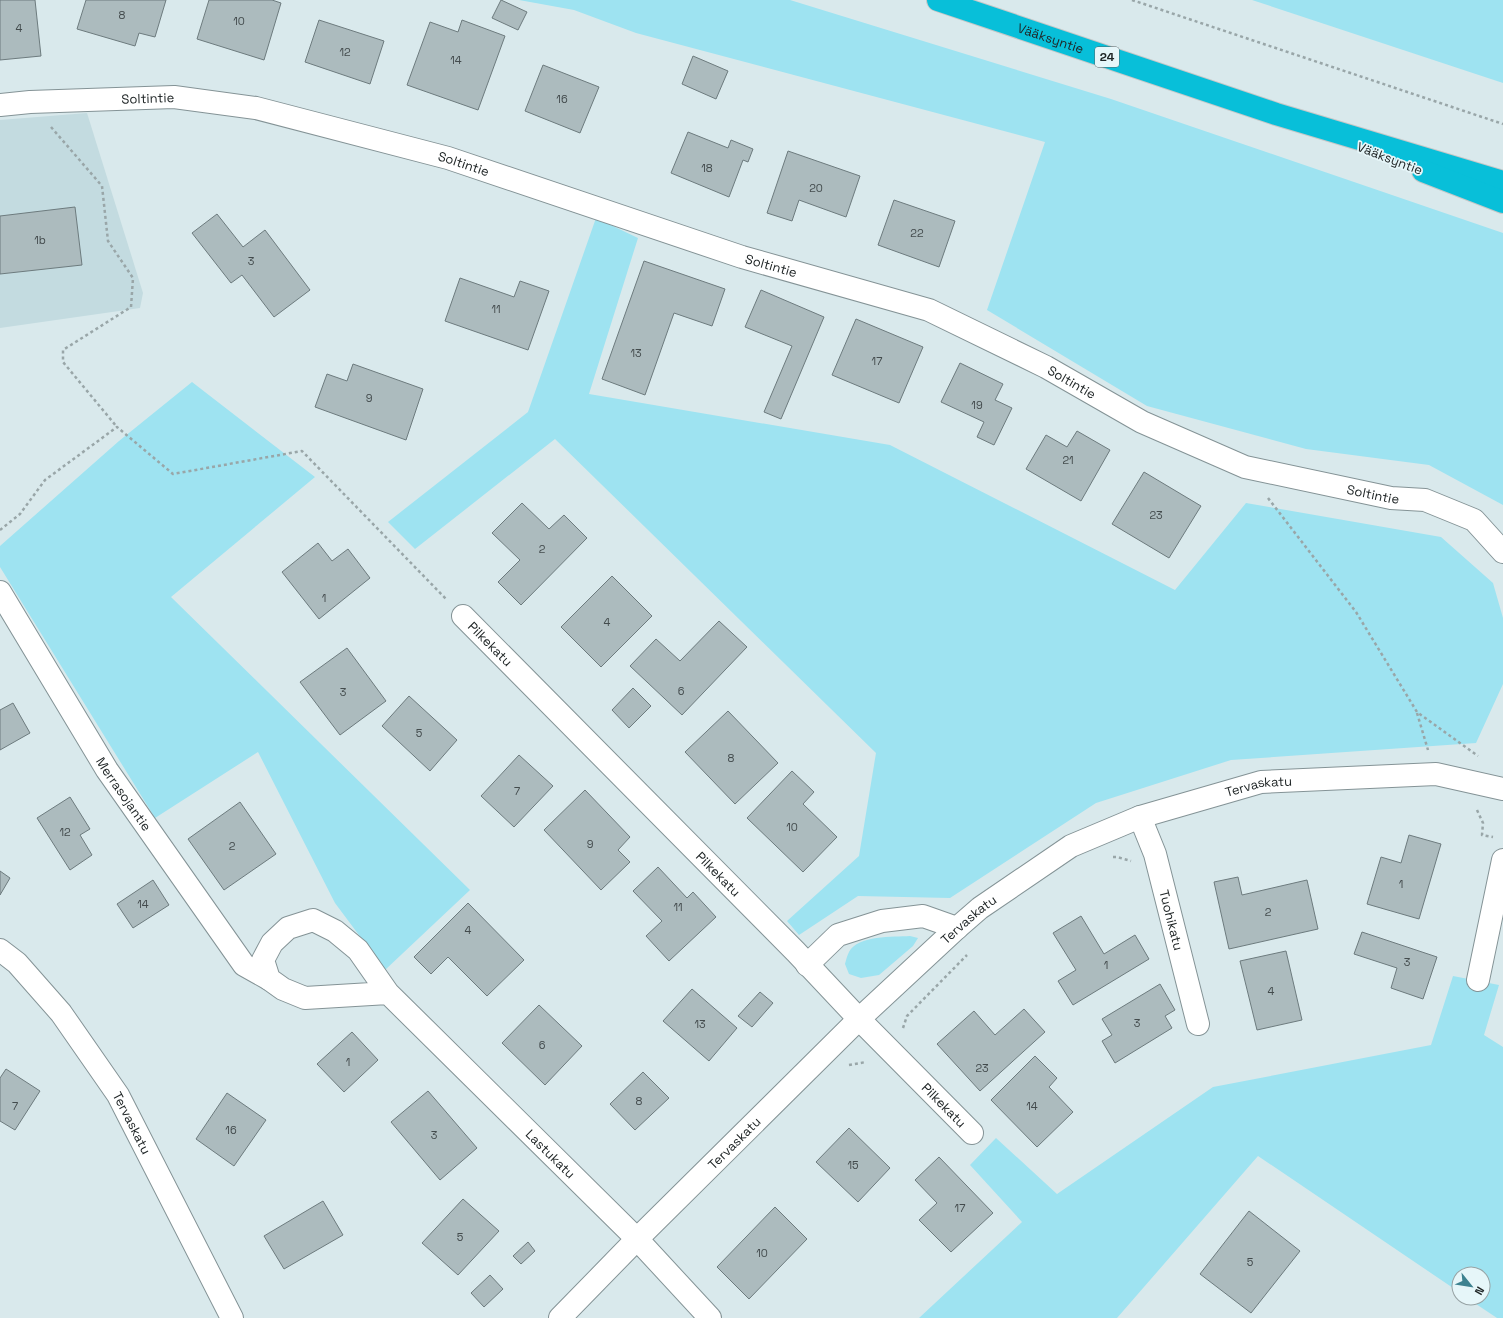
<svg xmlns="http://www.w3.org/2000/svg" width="1503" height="1318" font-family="'Space Grotesk',sans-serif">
<rect width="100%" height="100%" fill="#d9e9ec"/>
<polygon fill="#c3dbe0" points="87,113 143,293 140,308 0,328 0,120"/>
<g fill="#9ee3f1">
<polygon points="519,0 790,0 1111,99 1503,233 1503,505 1429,465 1306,449 1147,406 987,310 1045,142 636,33 574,10"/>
<polygon points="1252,0 1503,0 1503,83"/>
<polygon points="596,218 638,238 589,394 890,445 1175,590 1246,503 1441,537 1493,583 1503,618 1503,684 1476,743 1231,760 1096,803 950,898 858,896 799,935 787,921 859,856 876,753 555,439 415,549 388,522 528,412"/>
<polygon points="192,382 315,477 171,597 470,890 385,970 335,903 258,752 155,818 0,567 0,546 119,441"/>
<path d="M910 936 918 938 913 946 879 975 861 978 849 974 845 964C846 960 847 956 849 952 858 935 893 937 910 936Z"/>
<polygon points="1453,976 1499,985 1484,1035 1503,1047 1503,1318 1497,1318 1467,1298 1483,1298 1483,1274 1459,1274 1459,1292 1258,1156 1117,1318 919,1318 1022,1222 970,1165 996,1138 1057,1194 1213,1087 1431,1045"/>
</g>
<g fill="#acbbbe" stroke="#6d7b7e">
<polygon points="0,0 35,0 41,56 0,60"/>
<polygon points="86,0 166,0 155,37 139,33 135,46 77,29"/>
<polygon points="209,0 272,0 281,3 264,60 197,39"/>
<polygon points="501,0 527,12 518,30 492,18"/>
<polygon points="319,20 384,41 370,84 305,62"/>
<polygon points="462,20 505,36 478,110 407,85 430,22 458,32"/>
<polygon points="693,56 728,71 716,99 682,84"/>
<polygon points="543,65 599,87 580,133 525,111"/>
<polygon points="688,132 728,148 731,140 753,149 748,162 743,160 729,197 671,173"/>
<polygon points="788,151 860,176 846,217 799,200 792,221 767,213"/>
<polygon points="894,200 955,221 939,267 878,245"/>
<polygon points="75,207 82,265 0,274 0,216"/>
<polygon points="217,214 243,247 265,230 310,290 274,317 242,275 231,283 192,233"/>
<polygon points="644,261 725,289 712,326 674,313 645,395 602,379"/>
<polygon points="460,278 514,297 520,281 549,291 528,350 445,321"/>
<polygon points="761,290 824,317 781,419 764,412 792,346 745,327"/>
<polygon points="856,319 923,347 899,403 832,375"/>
<polygon points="960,363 1003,384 995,400 1012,408 994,445 977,437 984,422 941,402"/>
<polygon points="353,364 423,389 406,440 315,407 327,374 347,381"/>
<polygon points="1077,431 1110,450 1081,501 1026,469 1046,435 1067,447"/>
<polygon points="1144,472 1201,506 1169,558 1112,524"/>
<polygon points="522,503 549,529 564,515 587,538 521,605 498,582 520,560 492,533"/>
<polygon points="318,543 332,561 348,549 370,578 319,619 282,572"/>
<polygon points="612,576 652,616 601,667 561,627"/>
<polygon points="719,621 747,647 682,715 630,666 656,639 680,661"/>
<polygon points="347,648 386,701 340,735 300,682"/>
<polygon points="633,688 651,706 629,728 612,710"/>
<polygon points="409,696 457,740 430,771 382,726"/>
<polygon points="13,703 30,733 0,750 0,710"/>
<polygon points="728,711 778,763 735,804 685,752"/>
<polygon points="519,755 553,786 514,827 481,796"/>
<polygon points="792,771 814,792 803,804 837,837 803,872 747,818"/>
<polygon points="585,790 630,837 618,850 630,862 601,890 544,830"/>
<polygon points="70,797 90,829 80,835 92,855 70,870 37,818"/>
<polygon points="240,802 276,854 224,890 188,839"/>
<polygon points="1409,835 1441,844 1419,919 1367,904 1381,857 1401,863"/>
<polygon points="658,867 687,898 693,892 716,917 669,961 646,936 662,921 633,891"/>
<polygon points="0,871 10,878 0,895"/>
<polygon points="1238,877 1242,895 1307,880 1318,929 1229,949 1214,882"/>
<polygon points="153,880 169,905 133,928 117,904"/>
<polygon points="468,903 524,960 487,996 448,957 431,974 414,957"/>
<polygon points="1081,916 1104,954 1135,935 1149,959 1073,1005 1058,981 1076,970 1053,933"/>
<polygon points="1362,932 1437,957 1423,999 1391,988 1397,968 1354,954"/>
<polygon points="1286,951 1302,1020 1257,1030 1240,961"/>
<polygon points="1160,984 1175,1010 1165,1016 1172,1028 1115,1063 1102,1041 1112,1035 1102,1019"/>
<polygon points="692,989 737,1028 709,1061 663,1021"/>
<polygon points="760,992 773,1003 752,1027 738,1016"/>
<polygon points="539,1005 582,1046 545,1085 502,1043"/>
<polygon points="1024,1009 1045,1032 980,1091 937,1044 974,1011 995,1035"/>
<polygon points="352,1032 378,1060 344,1092 317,1064"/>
<polygon points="1035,1056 1057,1078 1049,1087 1073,1112 1037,1147 991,1100"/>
<polygon points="6,1069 40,1091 15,1130 0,1121 0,1078"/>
<polygon points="643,1072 669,1098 635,1130 610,1104"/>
<polygon points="428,1091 477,1148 440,1180 391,1122"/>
<polygon points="227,1093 266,1120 234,1166 196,1139"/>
<polygon points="849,1128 890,1168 858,1202 816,1162"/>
<polygon points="939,1157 993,1213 951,1252 919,1220 937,1203 915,1180"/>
<polygon points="463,1199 499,1231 458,1275 422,1243"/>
<polygon points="323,1201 343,1235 284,1269 264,1236"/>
<polygon points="775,1207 807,1239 749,1299 717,1267"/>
<polygon points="1249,1211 1300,1251 1251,1313 1200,1274"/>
<polygon points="528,1242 535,1251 521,1264 513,1256"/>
<polygon points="490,1275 503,1289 484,1307 471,1293"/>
</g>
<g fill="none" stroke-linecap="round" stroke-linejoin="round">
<g stroke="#849396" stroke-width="24">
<g id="minor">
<path id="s1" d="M0 105 30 102 174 97 256 108 448 158 742 257 929 310 1046 367 1142 422 1245 467 1391 498 1425 500 1474 520 1503 552"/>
<path id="s2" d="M0 592 107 770 244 965 269 979"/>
<path id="s3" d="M463 616 796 952 859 1019 972 1133"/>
<path id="s4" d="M1140 817 1155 854 1198 1024"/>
<path id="s5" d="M0 950 17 963 61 1013 118 1095 232 1318"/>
<polyline points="807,965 838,935 882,921 923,916 957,928"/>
<polyline points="1478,980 1503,860"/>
<path id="s6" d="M388 993 305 998 283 989 269 979 263 960 272 943 288 928 313 920 335 931 358 950 388 993 637 1239 710 1318"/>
<path id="s7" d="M560 1318 637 1239 859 1019 957 928 980 908 1071 846 1140 817 1261 782 1436 774 1503 789"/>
</g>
</g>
<g stroke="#c5c7c7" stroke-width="24">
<g id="highway">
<path id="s8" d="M938 0 1276 114 1503 182"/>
<polyline points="1423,171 1503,202"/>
</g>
</g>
<g stroke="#99a6a8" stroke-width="2.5" stroke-dasharray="3 3" stroke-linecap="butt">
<polyline points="1132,0 1503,124"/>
<polyline points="51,127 102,186 108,241 133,278 131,307 63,350 63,362 117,427"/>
<polyline points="1268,498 1356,612 1417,712 1478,756"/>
<polyline points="0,530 20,514 45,480 117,427 173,474 302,451 446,599"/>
<polyline points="1417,713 1428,750"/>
<polyline points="1477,810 1483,823 1482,835 1493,837"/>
<polyline points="1113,857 1117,857 1131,861"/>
<polyline points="903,1028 907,1016 967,955"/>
<polyline points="849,1065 866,1062"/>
</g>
<use href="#minor" stroke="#fff" stroke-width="22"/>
<use href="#highway" stroke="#08bfd9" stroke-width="22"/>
</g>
<g text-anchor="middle" stroke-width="3.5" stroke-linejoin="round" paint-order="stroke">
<g font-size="11" fill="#434b4d">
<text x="122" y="19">8</text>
<text x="239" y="25">10</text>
<text x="19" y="32">4</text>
<text x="345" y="56">12</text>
<text x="456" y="64">14</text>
<text x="562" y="103">16</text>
<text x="707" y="172">18</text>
<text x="816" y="192">20</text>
<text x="917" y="237">22</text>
<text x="40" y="244">1b</text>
<text x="251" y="265">3</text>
<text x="496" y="313">11</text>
<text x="636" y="357">13</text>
<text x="877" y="365">17</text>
<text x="369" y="402">9</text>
<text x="977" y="409">19</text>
<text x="1068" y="464">21</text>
<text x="1156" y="519">23</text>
<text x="542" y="553">2</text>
<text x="324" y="602">1</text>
<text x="607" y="626">4</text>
<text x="681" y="695">6</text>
<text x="343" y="696">3</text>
<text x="419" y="737">5</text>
<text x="731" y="762">8</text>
<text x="517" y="795">7</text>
<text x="792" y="831">10</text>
<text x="65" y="836">12</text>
<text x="590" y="848">9</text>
<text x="232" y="850">2</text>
<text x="1401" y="888">1</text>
<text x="143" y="908">14</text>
<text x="678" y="911">11</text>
<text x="1268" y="916">2</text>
<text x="468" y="934">4</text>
<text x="1407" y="966">3</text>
<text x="1106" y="969">1</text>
<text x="1271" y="995">4</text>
<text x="1137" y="1027">3</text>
<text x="700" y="1028">13</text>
<text x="542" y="1049">6</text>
<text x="348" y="1066">1</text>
<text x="982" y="1072">23</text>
<text x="639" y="1105">8</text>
<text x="15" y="1110">7</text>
<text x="1032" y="1110">14</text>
<text x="231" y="1134">16</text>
<text x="434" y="1139">3</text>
<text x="853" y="1169">15</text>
<text x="960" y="1212">17</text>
<text x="460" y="1241">5</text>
<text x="762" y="1257">10</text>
<text x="1250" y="1266">5</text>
</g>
<rect fill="#e6f6f9" stroke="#5b6466" stroke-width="1" x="1095" y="47" width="24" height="20" rx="3"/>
<g font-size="12" font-weight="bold" fill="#202627">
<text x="1107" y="61">24</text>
</g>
<g font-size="13" fill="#202627" stroke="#e6f6f9">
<text dy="5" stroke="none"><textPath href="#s8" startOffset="119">Vääksyntie</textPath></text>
<text dy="5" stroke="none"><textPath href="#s1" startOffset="148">Soltintie</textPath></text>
<text transform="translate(1390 158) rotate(21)" y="5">Vääksyntie</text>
<text dy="5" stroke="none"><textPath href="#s1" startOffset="472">Soltintie</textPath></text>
<text dy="5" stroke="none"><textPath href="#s1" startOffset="796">Soltintie</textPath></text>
<text dy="5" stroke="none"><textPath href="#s1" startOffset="1120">Soltintie</textPath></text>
<text dy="5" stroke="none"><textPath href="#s1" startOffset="1444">Soltintie</textPath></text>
<text dy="5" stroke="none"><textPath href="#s3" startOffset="39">Pilkekatu</textPath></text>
<text dy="5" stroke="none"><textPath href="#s7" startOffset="895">Tervaskatu</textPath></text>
<text dy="5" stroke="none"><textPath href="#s2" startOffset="237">Merrasojantie</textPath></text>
<text dy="5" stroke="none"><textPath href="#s3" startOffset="363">Pilkekatu</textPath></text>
<text dy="5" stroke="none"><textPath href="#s7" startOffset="571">Tervaskatu</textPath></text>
<text dy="5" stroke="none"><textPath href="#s4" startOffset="108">Tuohikatu</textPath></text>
<text dy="5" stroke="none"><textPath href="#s3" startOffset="686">Pilkekatu</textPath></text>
<text dy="5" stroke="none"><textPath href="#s5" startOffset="219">Tervaskatu</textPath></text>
<text dy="5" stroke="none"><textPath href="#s7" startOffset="247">Tervaskatu</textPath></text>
<text dy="5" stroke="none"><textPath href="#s6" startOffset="547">Lastukatu</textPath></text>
</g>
</g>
<g transform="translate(1471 1286) rotate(120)"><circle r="19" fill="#e6f6f9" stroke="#97a3a5"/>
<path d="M0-3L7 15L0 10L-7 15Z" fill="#3d8290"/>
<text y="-6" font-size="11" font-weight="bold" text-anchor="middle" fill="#202627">N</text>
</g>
</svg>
